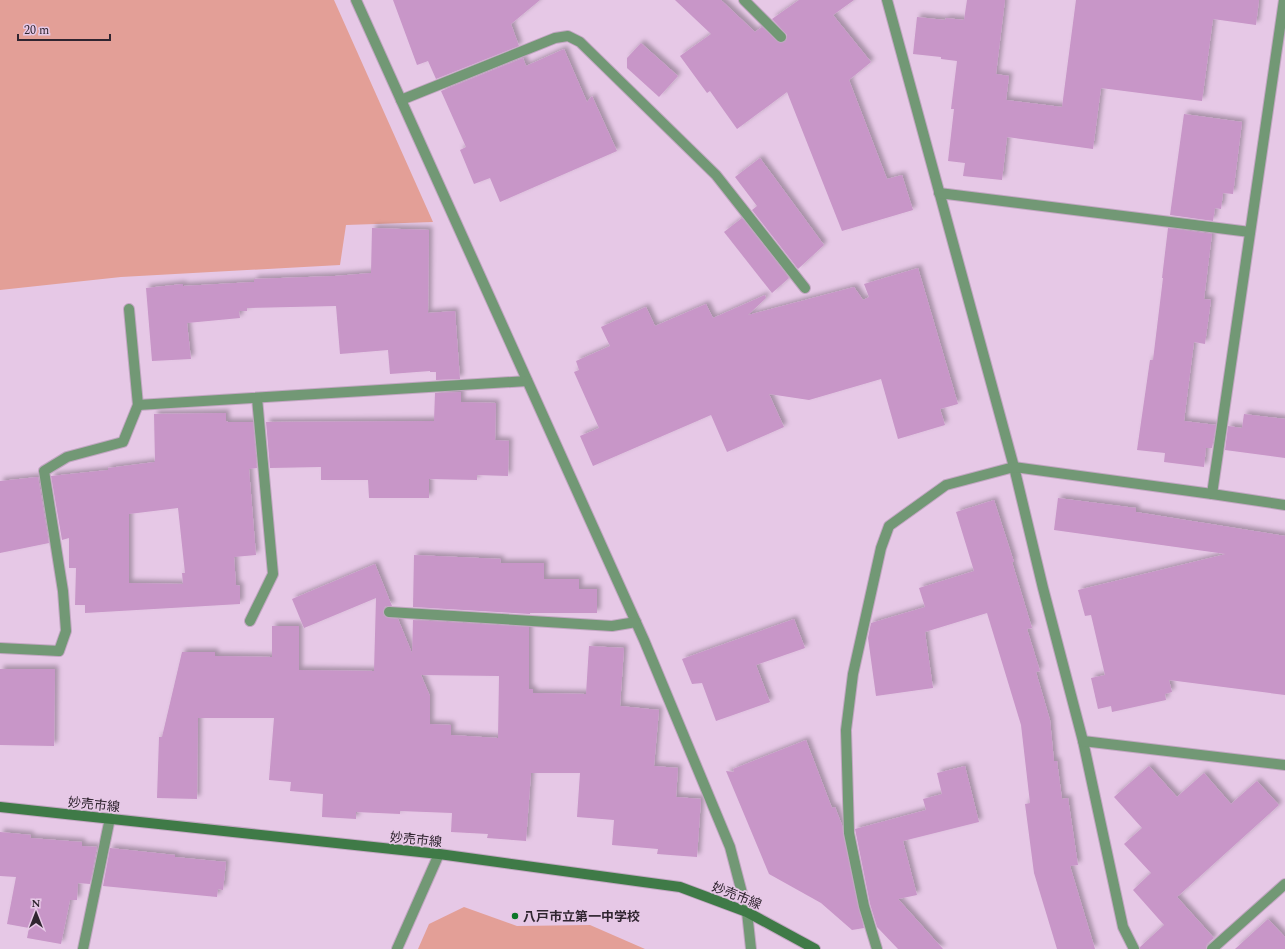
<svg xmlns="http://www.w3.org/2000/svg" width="1285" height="949" font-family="Spectral,'Noto Sans JP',serif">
<defs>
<filter id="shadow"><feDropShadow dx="3.5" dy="-3.5" stdDeviation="2" flood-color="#0004"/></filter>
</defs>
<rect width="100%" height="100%" fill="#e6c8e6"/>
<g fill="#e39f97">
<polygon points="0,0 334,0 433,222 346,225 340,265 121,277 0,290"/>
<polygon points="464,907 517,926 590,925 645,949 418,949 429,924"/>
</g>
<g fill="#c896c8" fill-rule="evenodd" filter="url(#shadow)">
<polygon points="393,0 540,0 511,24 519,46 436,79 428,61 417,65"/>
<polygon points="675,0 721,0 755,32 762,27 780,43 786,41 787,35 772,19 799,0 854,0 833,15 871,62 849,80 887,179 902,175 913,210 842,231 787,92 737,129 710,91 707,93 680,56 711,34"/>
<polygon points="967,0 1005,0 996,74 1009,76 1006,100 1062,107 1076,0 1259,0 1256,25 1213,19 1202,101 1101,88 1093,149 1007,137 1002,180 963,176 965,163 948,161 954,109 951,109 957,61 941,59 941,57 913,54 917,17 945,20 946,18 964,20"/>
<polygon points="641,43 678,76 659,97 627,68 627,58"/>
<polygon points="564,49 587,102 592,96 617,151 500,202 490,178 474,184 460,150 466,147 441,91 523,58 526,66"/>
<polygon points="1184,114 1242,122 1233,194 1223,193 1221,209 1215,208 1213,221 1170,215"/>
<polygon points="760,158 824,245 798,269 752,210 757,206 735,177"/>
<polygon points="742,218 789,278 772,293 724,232"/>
<polygon points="372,228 429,230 428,313 455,311 460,379 436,380 436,372 430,372 430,371 390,374 388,350 340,354 336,306 247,308 247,311 239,311 240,318 187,323 191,359 152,361 146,288 183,284 183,286 254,282 254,279 335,276 371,273"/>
<polygon points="1168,228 1212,234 1204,299 1211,300 1205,344 1194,342 1184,421 1216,425 1212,448 1206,448 1204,467 1164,462 1165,453 1137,450 1150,360 1153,360 1163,278 1162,278"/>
<polygon points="918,268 958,404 940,409 945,425 898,439 881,379 809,400 769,394 784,427 727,452 711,415 593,466 580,436 599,428 574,372 579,370 576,361 610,346 601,327 646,307 655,326 706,304 713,318 765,295 766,298 748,315 854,287 863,300 869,297 864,284"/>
<polygon points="461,392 461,402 496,403 495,440 509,441 508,476 477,475 477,480 429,479 429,498 369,498 368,480 321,480 321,467 270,468 266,422 434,421 435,393"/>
<path d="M226 413V421L228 422H253L257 468 249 469 256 555 234 557 236 585 240 586V604L85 613V605H75L76 568H69V538L62 540 51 476 108 470V468L155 462 154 414ZM178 508 185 573H182L183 584 129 583V514Z"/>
<polygon points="1244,414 1285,419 1285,458 1225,450 1228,426 1242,428"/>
<polygon points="38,477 49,543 0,553 0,481"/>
<polygon points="1058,498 1136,508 1136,512 1285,536 1285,695 1169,680 1172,692 1165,694 1166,700 1112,712 1111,706 1098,709 1091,678 1105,675 1091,615 1085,616 1078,590 1226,554 1054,530"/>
<polygon points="994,500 1014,562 1012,562 1032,628 1027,629 1040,671 1036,672 1050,720 1054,761 1057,761 1062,799 1068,798 1078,865 1070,866 1095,949 1057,949 1034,873 1025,804 1030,803 1021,725 987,613 925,632 933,688 876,696 868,638 871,623 925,607 919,588 974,571 956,512"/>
<polygon points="414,555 501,559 500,563 544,563 544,579 579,579 579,589 597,589 597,613 530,613 530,614 413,607"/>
<path d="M375 564 392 606H386L384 608 383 615 388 618 398 619 412 653 413 620 529 627V689H533V693L586 694 589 646 624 648 620 706 659 710 654 766 678 768 676 797 701 799 697 857 657 854 658 849 612 845 614 820 577 817 580 773H531L526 841 487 838 488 834 451 832 452 813 400 811V814L356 812V819L322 817 323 794 290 791 291 782 269 780 274 718H198L197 799 157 798 159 737H162L182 652H215V656L272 657V626H299V670L374 671 376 598 304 628 292 599ZM421 675 499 676 498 738 451 735V725L430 724V696Z"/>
<polygon points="794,619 805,648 756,665 770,702 716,721 702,683 692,684 682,659"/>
<polygon points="0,669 55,669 54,746 0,745"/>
<polygon points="806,740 832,808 835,807 842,825 843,834 858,907 864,928 852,930 821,903 769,874 726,771 734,772 733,769"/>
<polygon points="965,766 979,822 903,841 917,895 898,899 943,949 898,949 877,927 870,904 855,829 926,810 923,799 942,794 937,773"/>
<polygon points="1149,766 1177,797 1204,773 1231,804 1257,781 1279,805 1177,897 1214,938 1207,944 1206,949 1140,949 1140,947 1164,925 1133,890 1151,873 1124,844 1142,828 1114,797"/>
<polygon points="0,832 31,835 30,838 82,842 82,846 97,847 90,884 78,883 77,900 70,900 61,944 27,938 29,928 7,924 16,877 0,876"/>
<polygon points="110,848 175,855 175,857 226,862 223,890 218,889 217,897 103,886"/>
<polygon points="1268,919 1285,937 1285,949 1235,949"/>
</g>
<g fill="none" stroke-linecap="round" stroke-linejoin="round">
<g stroke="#c2a7c2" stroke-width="12">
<g id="service">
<polyline points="0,648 59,651 66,631 63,591 44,471 67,457 123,442 138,405"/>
<polyline points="747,912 751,949"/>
<polyline points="397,949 439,854"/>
<polyline points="1212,949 1285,884"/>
</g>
</g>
<g stroke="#c2a7c2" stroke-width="12">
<g id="minor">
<polyline points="356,0 644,640 730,847 747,912"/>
<polyline points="744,0 781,37"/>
<polyline points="887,0 1014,467 1043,588 1083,741 1123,927 1134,949"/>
<polyline points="401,100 555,38 568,36 580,42 716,175 805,288"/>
<polyline points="939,193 1250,232"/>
<polyline points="129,309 138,405 527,381"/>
<polyline points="1212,494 1284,0"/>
<polyline points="389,612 612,626 636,622"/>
<polyline points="250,621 273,574 257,398"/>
<polyline points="1083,741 1285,765"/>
<polyline points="83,949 110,818"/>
<polyline points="877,949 864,906 849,833 846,730 853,674 881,548 889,526 946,485 1014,467 1212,494 1285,505"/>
</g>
</g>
<g stroke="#c2a7c2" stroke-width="12">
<polyline id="secondary" points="0,807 439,854 680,887 747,912 815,949"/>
</g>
<use href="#service" stroke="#729875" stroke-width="10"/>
<use href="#minor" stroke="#729875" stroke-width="10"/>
<use href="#secondary" stroke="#3f7a47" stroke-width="10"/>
</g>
<circle fill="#0b7628" stroke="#e6c8e6" stroke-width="1.5" cx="515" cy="916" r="4"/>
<g text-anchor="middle" stroke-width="3.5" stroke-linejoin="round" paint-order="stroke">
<g font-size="13" fill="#302530" stroke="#e6c8e6">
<text transform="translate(94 804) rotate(6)" y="5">妙売市線</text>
<text transform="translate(416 839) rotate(6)" y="5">妙売市線</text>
<text transform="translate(737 895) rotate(22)" y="5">妙売市線</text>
</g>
<g font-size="13" font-weight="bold" fill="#302530" stroke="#e6c8e6" text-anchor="start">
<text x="523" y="921">八戸市立第一中学校</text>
</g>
</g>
<g transform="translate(36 913)" stroke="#e6c8e6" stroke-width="3" paint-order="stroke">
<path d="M0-3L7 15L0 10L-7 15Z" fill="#302530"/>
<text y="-6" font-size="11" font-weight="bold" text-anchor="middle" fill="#302530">N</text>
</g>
<path d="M18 34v6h92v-6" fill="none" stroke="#302530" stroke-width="2"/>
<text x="24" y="34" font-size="12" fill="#302530" stroke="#e6c8e6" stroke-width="3" paint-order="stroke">20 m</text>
</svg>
